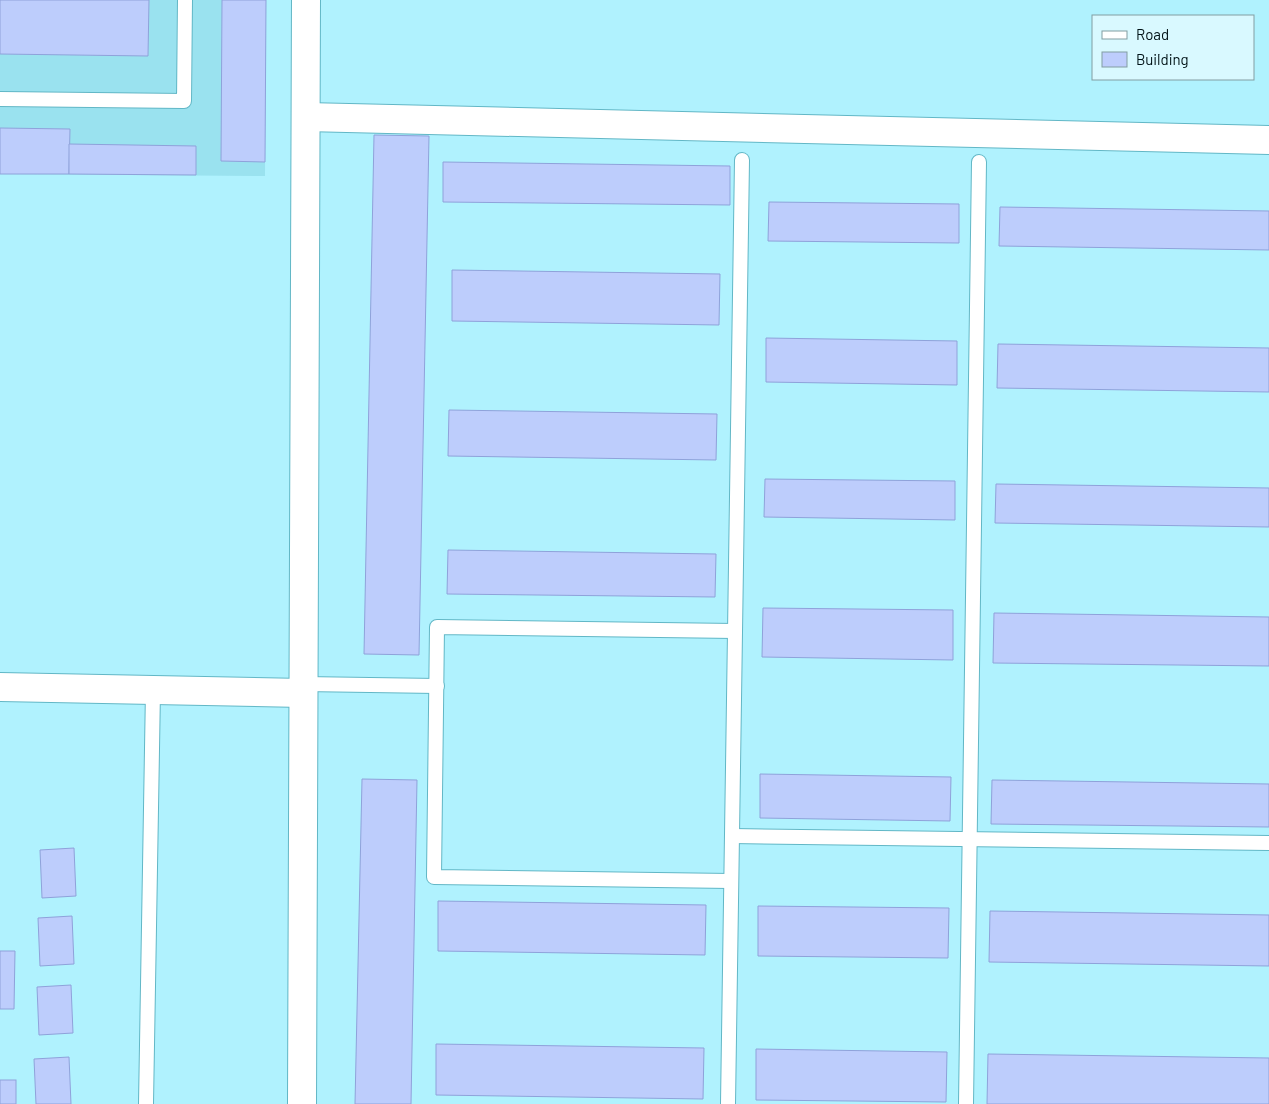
<svg xmlns="http://www.w3.org/2000/svg" width="1269" height="1104" font-family="Barlow,sans-serif">
<rect width="100%" height="100%" fill="#b0f2fe"/>
<polygon fill="#9ae2ef" points="0,0 266,0 265,176 0,174"/>
<g fill="#bdcdfc" stroke="#8fa2da">
<polygon points="0,0 149,0 148,56 0,54"/>
<polygon points="222,0 266,0 265,162 221,161"/>
<polygon points="0,128 70,129 69,174 0,174"/>
<polygon points="374,135 429,136 419,655 364,654"/>
<polygon points="69,144 196,146 196,175 69,174"/>
<polygon points="443,162 730,166 730,205 443,202"/>
<polygon points="769,202 959,204 959,243 768,241"/>
<polygon points="1000,207 1269,211 1269,250 999,246"/>
<polygon points="452,270 720,274 719,325 452,321"/>
<polygon points="766,338 957,341 957,385 766,382"/>
<polygon points="998,344 1269,348 1269,392 997,388"/>
<polygon points="449,410 717,414 716,460 448,456"/>
<polygon points="765,479 955,481 955,520 764,517"/>
<polygon points="996,484 1269,488 1269,527 995,523"/>
<polygon points="448,550 716,554 715,597 447,594"/>
<polygon points="763,608 953,610 953,660 762,657"/>
<polygon points="994,613 1269,617 1269,666 993,663"/>
<polygon points="760,774 951,777 950,821 760,818"/>
<polygon points="362,779 417,780 411,1104 355,1104"/>
<polygon points="992,780 1269,784 1269,827 991,824"/>
<polygon points="74,848 76,896 42,898 40,850"/>
<polygon points="438,901 706,905 705,955 438,951"/>
<polygon points="758,906 949,908 948,958 758,956"/>
<polygon points="990,911 1269,915 1269,966 989,962"/>
<polygon points="72,916 74,964 40,966 38,918"/>
<polygon points="0,951 15,951 14,1009 0,1009"/>
<polygon points="71,985 73,1033 39,1035 37,987"/>
<polygon points="436,1044 704,1048 703,1099 436,1095"/>
<polygon points="756,1049 947,1052 946,1102 756,1100"/>
<polygon points="988,1054 1269,1058 1269,1104 987,1104"/>
<polygon points="69,1057 71,1104 36,1104 34,1059"/>
<rect x="0" y="1080" width="16" height="24"/>
</g>
<g fill="none" stroke-linecap="round" stroke-linejoin="round">
<g stroke="#62b7c6" stroke-width="16">
<g id="service">
<polyline points="0,99 184,101 185,0"/>
<polyline points="303,684 437,686"/>
<polyline points="732,836 1269,843"/>
<polyline points="731,881 434,877 437,627 735,631"/>
<polyline points="146,1104 153,690"/>
<polyline points="728,1104 742,160"/>
<polyline points="966,1104 979,162"/>
</g>
</g>
<g stroke="#62b7c6" stroke-width="30">
<polyline id="minor" points="306,117 1269,140"/>
</g>
<g stroke="#62b7c6" stroke-width="30">
<g id="tertiary">
<polyline points="0,687 303,693"/>
<polyline points="302,1104 306,0"/>
</g>
</g>
<use href="#service" stroke="#fff" stroke-width="14"/>
<use href="#minor" stroke="#fff" stroke-width="28"/>
<use href="#tertiary" stroke="#fff" stroke-width="28"/>
</g>
<rect x="1092" y="15" width="162" height="65" fill="#d9f9ff" stroke="#829da2"/>
<rect x="1102" y="31" width="25" height="8" fill="#ffffff" stroke="#829da2"/>
<text x="1136" y="40" font-size="15" fill="#001216">Road</text>
<rect x="1102" y="52" width="25" height="15" fill="#bdcdfc" stroke="#829da2"/>
<text x="1136" y="65" font-size="15" fill="#001216">Building</text>
</svg>
